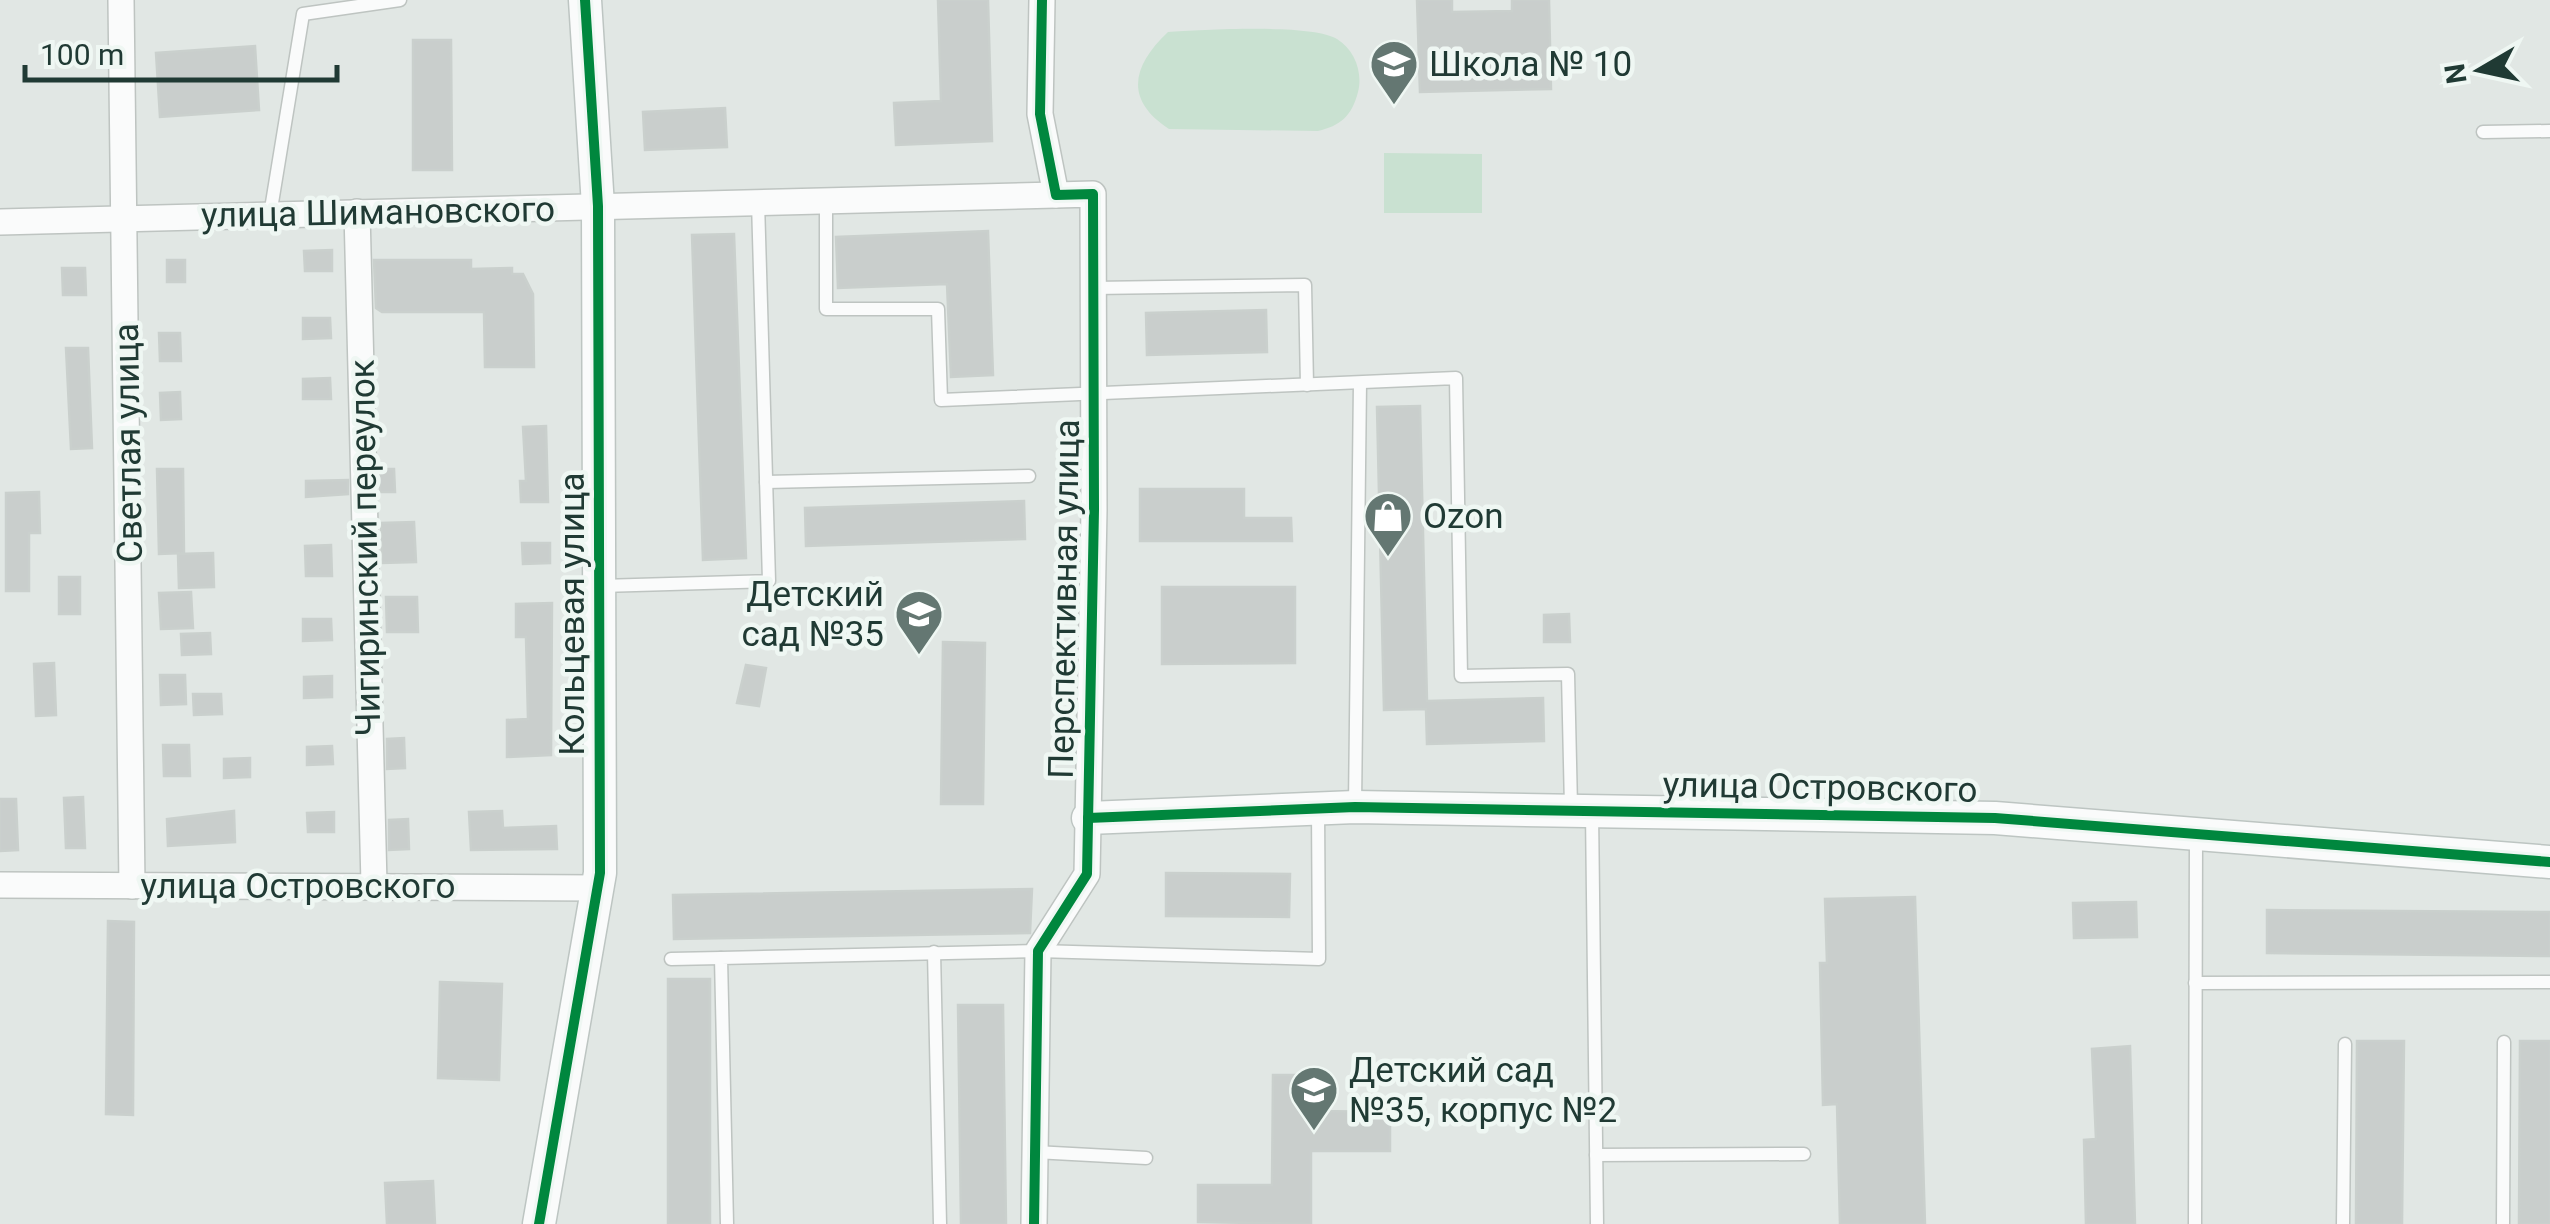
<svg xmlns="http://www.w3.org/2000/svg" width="2550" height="1224" font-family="Roboto,sans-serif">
<rect width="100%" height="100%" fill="#e1e7e4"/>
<g fill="#c9e1d1">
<path d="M1168 32C1202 30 1312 23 1337 39 1355 50 1363 73 1358 92 1352 116 1340 126 1318 131L1169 129C1123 99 1133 65 1168 32Z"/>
<polygon points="1384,153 1482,154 1482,213 1384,213"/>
</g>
<g fill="#c9cecc" stroke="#cad0cd" stroke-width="2.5">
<polygon points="938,0 988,0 992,141 896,145 894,103 941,101"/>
<polygon points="1417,0 1452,0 1452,12 1512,11 1512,0 1549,0 1551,89 1420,92"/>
<polygon points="413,40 451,40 452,170 413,170"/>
<polygon points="255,46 259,110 160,117 156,53"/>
<polygon points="725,108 727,147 645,150 643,112"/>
<polygon points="988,231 993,375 951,377 947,284 838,288 836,237"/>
<polygon points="734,234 746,558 703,560 692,235"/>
<polygon points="332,250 332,271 305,271 304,251"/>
<rect x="167" y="260" width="18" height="22"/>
<polygon points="374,260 471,260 471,269 512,268 512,274 523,274 533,294 534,367 485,367 484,312 382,312 376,308"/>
<polygon points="62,268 85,268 86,295 63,295"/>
<polygon points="1266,310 1267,352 1147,355 1146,313"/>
<polygon points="303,318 330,318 331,338 303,339"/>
<polygon points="159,333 180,333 181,361 160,361"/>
<polygon points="66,348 88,348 92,448 71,449"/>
<polygon points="330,378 331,399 303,399 303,379"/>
<polygon points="180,392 181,419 161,420 160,393"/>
<polygon points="1420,406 1427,701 1543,698 1544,741 1427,744 1426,709 1384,710 1377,407"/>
<polygon points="546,426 548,502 521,502 520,481 526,481 523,427"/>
<polygon points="157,469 183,469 184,553 159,554"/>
<polygon points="380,469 394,469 395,492 380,492"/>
<polygon points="348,480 348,494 306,497 306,481"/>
<polygon points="1140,489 1244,489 1244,518 1291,518 1292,541 1140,541"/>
<polygon points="39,492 40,533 29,533 29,591 6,591 6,493"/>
<polygon points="1024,501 1025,539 806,546 805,508"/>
<polygon points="414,522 416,562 382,563 381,523"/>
<polygon points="522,543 550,543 550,563 523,564"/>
<polygon points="331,545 332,576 306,576 305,546"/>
<polygon points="213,553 214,587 179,588 178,554"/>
<rect x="59" y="577" width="21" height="37"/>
<polygon points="1162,587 1295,587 1295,663 1162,664"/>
<polygon points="191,592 193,628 161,629 159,593"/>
<polygon points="386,597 417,597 418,632 387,632"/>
<polygon points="552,603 551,755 507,757 507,720 528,719 526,637 516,637 516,604"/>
<polygon points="1569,614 1570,642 1544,642 1544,615"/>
<polygon points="303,619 331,619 332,640 303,641"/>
<polygon points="210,633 211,654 182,655 181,634"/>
<polygon points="943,642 985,643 983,804 941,804"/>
<polygon points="54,663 56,715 36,716 34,664"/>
<polygon points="746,665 766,668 759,706 737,703"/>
<polygon points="160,675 185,675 186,704 161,705"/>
<polygon points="332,676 332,697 304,698 304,677"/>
<polygon points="193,694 221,694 222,714 194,715"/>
<polygon points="404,738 405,768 387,769 387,739"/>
<polygon points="163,745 189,745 190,776 164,776"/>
<polygon points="332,746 333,764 307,765 307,747"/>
<polygon points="250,758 250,777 224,778 224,759"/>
<polygon points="83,797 85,848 66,848 64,798"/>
<polygon points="0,799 16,799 18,850 0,851"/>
<polygon points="234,811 235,842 168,846 167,819"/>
<polygon points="502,811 503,828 556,826 557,849 471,850 469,812"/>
<polygon points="334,812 334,832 308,832 307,813"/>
<polygon points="408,819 409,849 389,850 389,820"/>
<polygon points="1166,873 1290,874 1289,917 1166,916"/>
<polygon points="1032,889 1030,933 674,939 673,895"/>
<polygon points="1915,897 1925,1224 1840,1224 1837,1104 1823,1105 1820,963 1827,963 1825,899"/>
<polygon points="2136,902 2137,937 2074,938 2073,903"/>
<polygon points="2267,910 2550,912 2550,956 2267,953"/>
<polygon points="108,921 134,922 133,1115 106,1114"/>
<rect x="668" y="979" width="42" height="245"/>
<polygon points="440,982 502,984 499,1080 438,1078"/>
<polygon points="958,1005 1003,1005 1006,1224 961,1224"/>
<polygon points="2357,1041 2404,1041 2402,1224 2356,1224"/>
<polygon points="2520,1041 2550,1041 2550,1224 2519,1224"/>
<polygon points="2130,1046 2135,1224 2086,1224 2084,1140 2096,1139 2092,1049"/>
<polygon points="1273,1075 1318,1075 1317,1111 1390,1112 1390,1151 1311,1151 1311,1224 1198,1222 1198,1185 1272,1185"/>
<polygon points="433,1181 435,1224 387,1224 385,1183"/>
</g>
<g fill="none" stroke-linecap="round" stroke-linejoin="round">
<g stroke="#bec4c1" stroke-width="15">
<g id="lane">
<polyline points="2483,132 2550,131"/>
<polyline points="826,201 826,309 938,309 941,400 1456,378 1461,676 1568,674 1571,807"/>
<polyline points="270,215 303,14 400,0"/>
<polyline points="1093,288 1305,285 1307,385"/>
<polyline points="766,482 1029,476"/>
<polyline points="601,586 769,581 758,202"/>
<polyline points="1355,805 1360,383"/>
<polyline points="1592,812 1597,1224"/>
<polyline points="934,952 940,1224"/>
<polyline points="671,959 721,958"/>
<polyline points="2195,983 2550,982"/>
<polyline points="1035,1152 1146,1158"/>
<polyline points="1596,1155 1804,1154"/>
<polyline points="727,1224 721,958 1038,951 1319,959 1318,810"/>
<polyline points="2195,1224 2196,837"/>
<polyline points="2343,1224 2345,1044"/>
<polyline points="2503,1224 2504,1042"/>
</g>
</g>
<g stroke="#bec4c1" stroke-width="28">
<g id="street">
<polyline points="121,0 132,886"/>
<polyline points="357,212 374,884"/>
<polyline points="0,222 1056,195"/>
<polyline points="0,885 597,888"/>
<polyline points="1034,1224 1038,951 1087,874 1094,510 1093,194 1056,195 1040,114 1042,0"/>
</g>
</g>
<g stroke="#bdc5c2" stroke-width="35">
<g id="secondary">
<polyline points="1088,818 1355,807 1995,818 2550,862"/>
<polyline points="539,1224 600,873 598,206 585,0"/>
</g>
</g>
<use href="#lane" stroke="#fafbfb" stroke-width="12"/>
<use href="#street" stroke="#fafbfb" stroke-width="25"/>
<use href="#secondary" stroke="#fafbfb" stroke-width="32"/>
<g stroke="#eff7f3" stroke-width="16">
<g id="cycleway">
<polyline points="1088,818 1355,807 1995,818 2550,862"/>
<polyline points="539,1224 600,873 598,206 585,0"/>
<polyline points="1034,1224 1038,951 1087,874 1094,510 1093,194 1056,195 1040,114 1042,0"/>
</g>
</g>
<use href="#cycleway" stroke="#00873e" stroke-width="10"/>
</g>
<defs>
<g id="school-pin" transform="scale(2.5)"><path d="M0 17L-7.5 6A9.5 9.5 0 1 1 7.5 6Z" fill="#647772" stroke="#eff7f3"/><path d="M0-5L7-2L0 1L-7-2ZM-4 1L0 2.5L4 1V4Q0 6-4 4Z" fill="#fff"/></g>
<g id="shop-pin" transform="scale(2.5)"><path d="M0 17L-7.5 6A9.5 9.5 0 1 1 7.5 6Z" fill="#647772" stroke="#eff7f3"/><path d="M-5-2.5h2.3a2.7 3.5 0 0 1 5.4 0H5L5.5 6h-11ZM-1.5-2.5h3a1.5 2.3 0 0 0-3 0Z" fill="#fff"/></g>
</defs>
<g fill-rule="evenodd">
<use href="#school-pin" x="1394" y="64"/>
<use href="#shop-pin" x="1388" y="516"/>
<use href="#school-pin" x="919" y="614"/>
<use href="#school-pin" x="1314" y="1090"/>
</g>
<g text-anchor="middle" stroke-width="9" stroke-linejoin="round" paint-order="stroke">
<g font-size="35" fill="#203a34" stroke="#eff7f3" text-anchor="start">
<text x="1429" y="76">Школа № 10</text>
<text x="1423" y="528">Ozon</text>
<text x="884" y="606" text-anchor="end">Детский<tspan x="884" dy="40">сад №35</tspan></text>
<text x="1349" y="1082">Детский сад<tspan x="1349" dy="40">№35, корпус №2</tspan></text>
</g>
<g font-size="35" fill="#203a34" stroke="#eff7f3">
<text transform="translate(378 212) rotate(-1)" y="12">улица Шимановского</text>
<text transform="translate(128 443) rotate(-91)" y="12">Светлая улица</text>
<text transform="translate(365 548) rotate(-91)" y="12">Чигиринский переулок</text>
<text transform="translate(1064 599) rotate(-89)" y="12">Перспективная улица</text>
<text transform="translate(572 614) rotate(-90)" y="12">Кольцевая улица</text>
<text transform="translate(1820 787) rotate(1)" y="12">улица Островского</text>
<text x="298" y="898">улица Островского</text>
</g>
</g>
<g transform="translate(2480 70) rotate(261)" stroke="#eff7f3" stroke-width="8" paint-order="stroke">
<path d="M0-8L18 38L0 25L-18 38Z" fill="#203a34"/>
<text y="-15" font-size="28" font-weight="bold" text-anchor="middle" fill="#203a34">N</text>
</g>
<path d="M25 65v15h312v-15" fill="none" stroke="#203a34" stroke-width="5"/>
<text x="40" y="65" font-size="30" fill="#203a34" stroke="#eff7f3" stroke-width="8" paint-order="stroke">100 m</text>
</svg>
